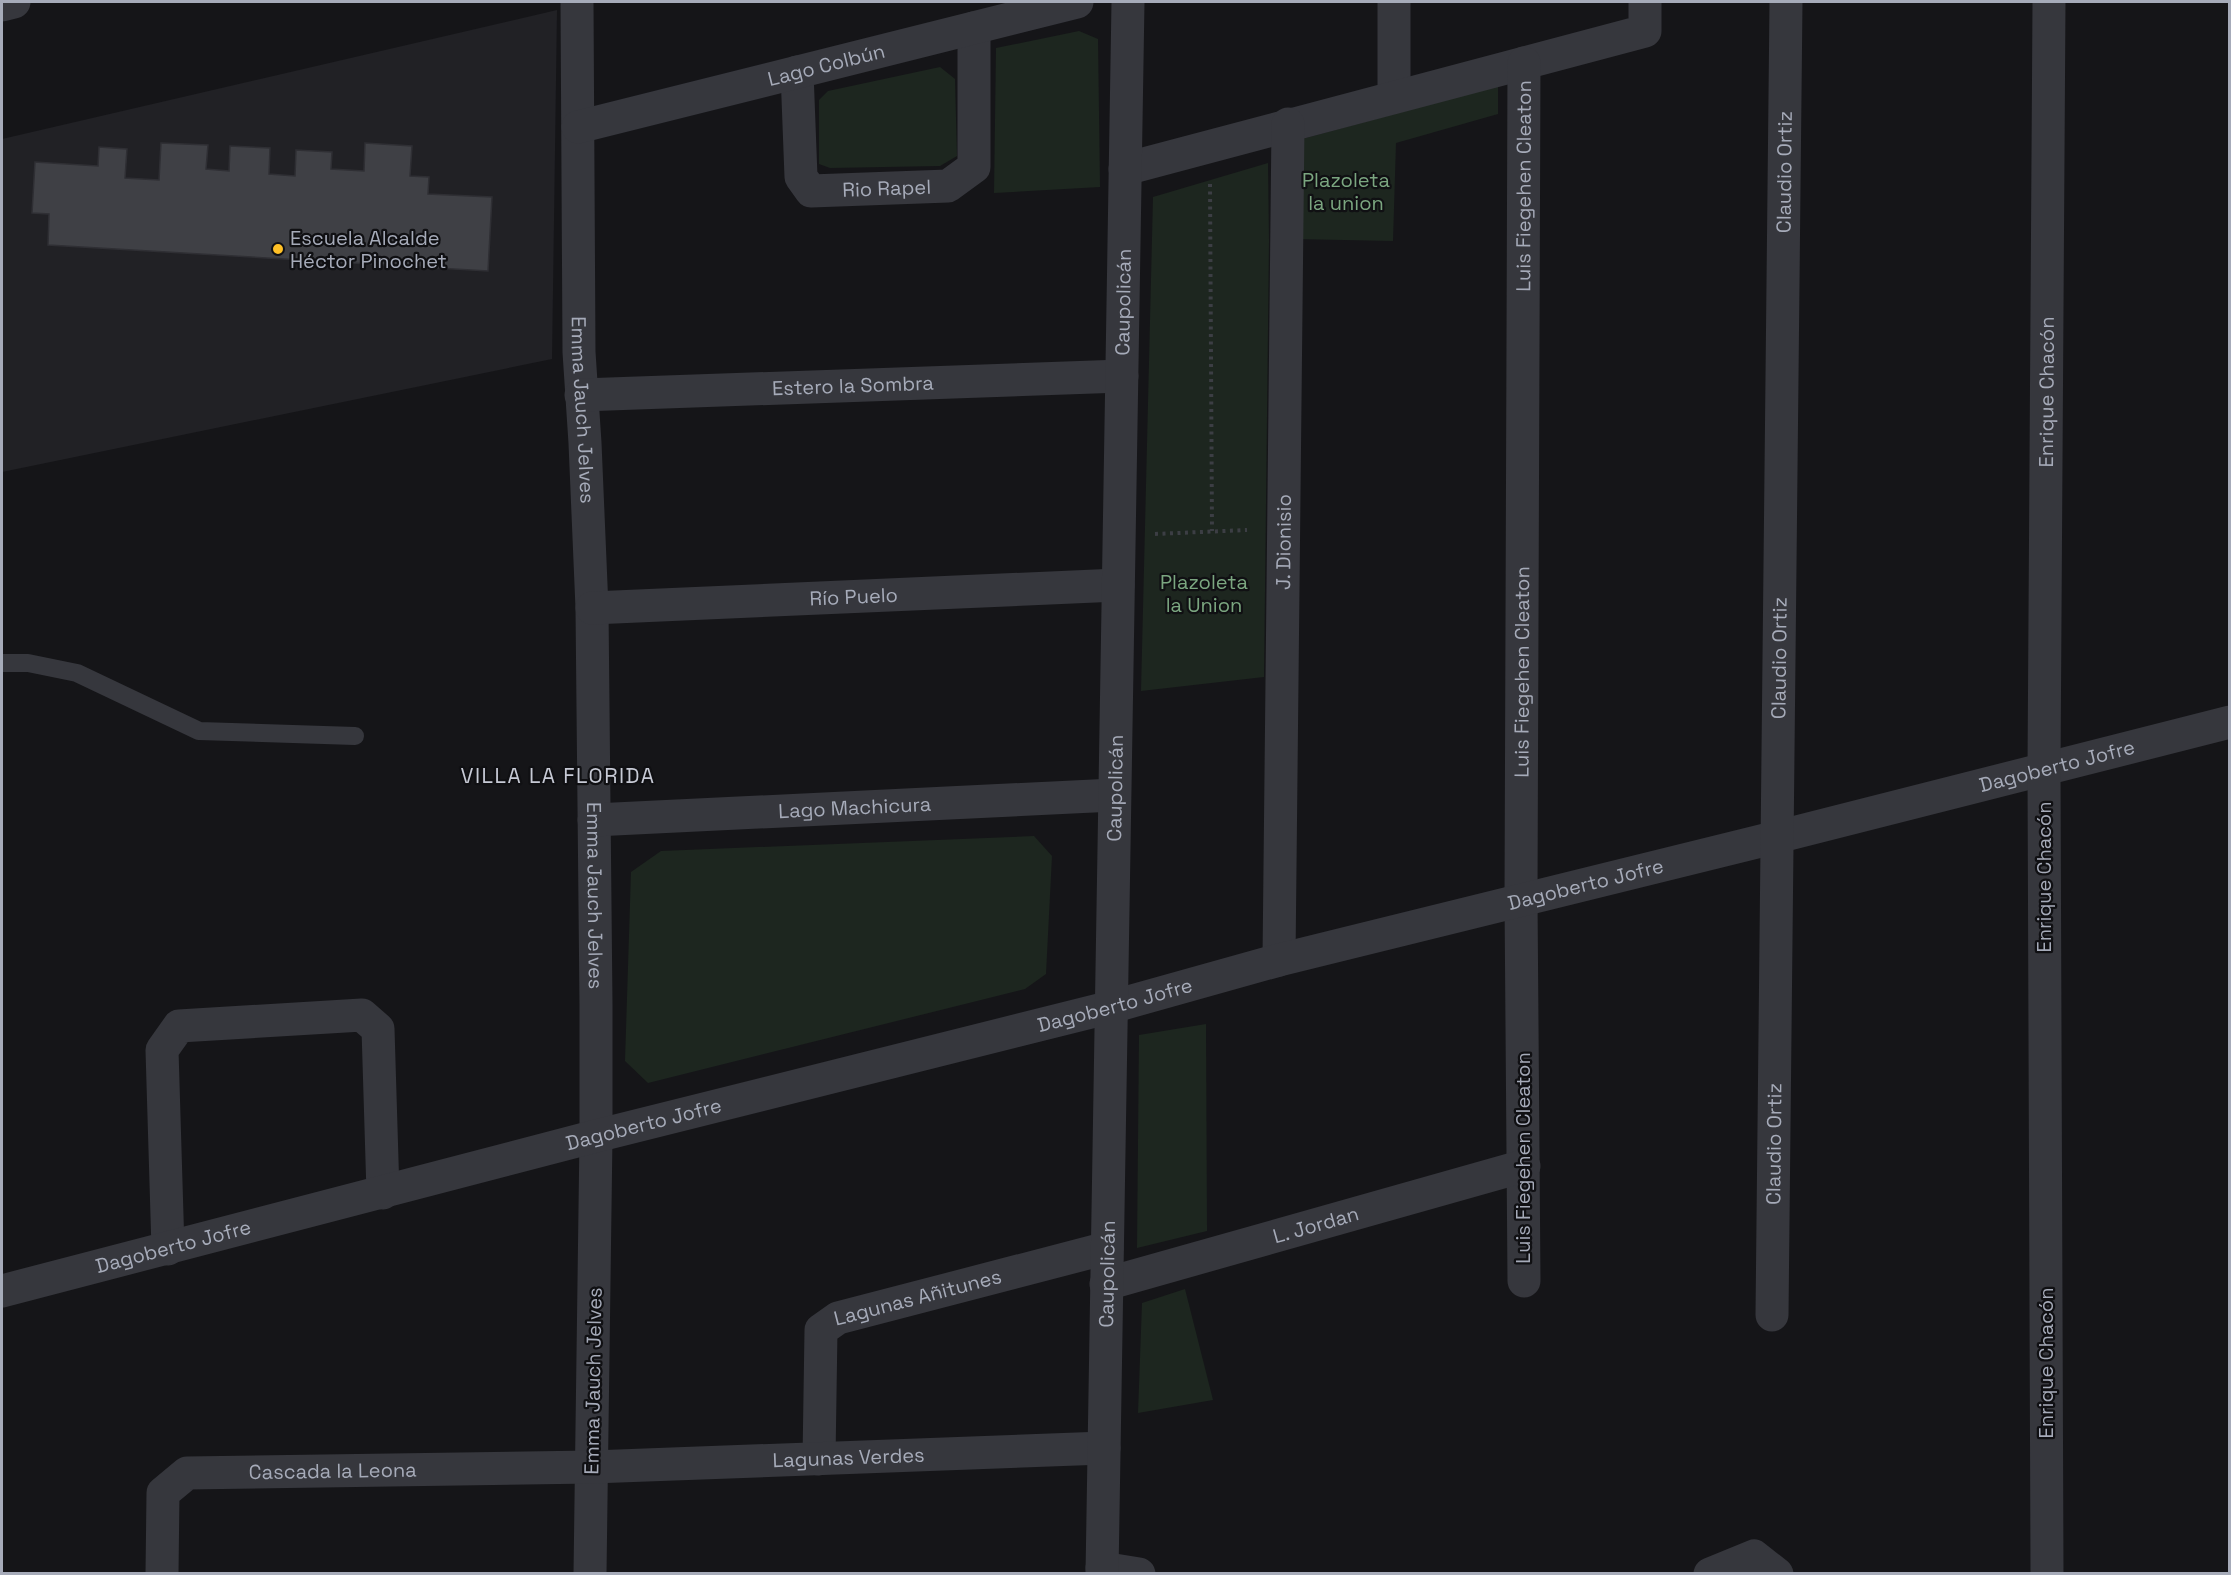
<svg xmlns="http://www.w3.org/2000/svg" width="2231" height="1575" font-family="'Space Grotesk',sans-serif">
<rect width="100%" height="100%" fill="#151518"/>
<polygon fill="#212125" points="557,10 552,359 2,472 2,139"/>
<g fill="#1d261f">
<polygon points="1079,31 1098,39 1100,187 994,193 996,48"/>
<polygon points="940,67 955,79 957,156 940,166 830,168 819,164 819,100 828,91"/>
<polygon points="1498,86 1498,114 1396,143 1393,241 1294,239 1302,139"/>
<polygon points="1268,163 1269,241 1264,677 1141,691 1153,197"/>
<polygon points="1034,836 1052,856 1046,974 1025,989 648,1083 625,1061 631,872 661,851"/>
<polygon points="1206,1024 1207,1231 1137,1248 1139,1035"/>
<polygon points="1185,1289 1213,1400 1138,1413 1142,1303"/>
</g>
<polygon fill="#3f4045" stroke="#2f2f34" stroke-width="1.5" points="161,143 208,145 206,169 229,171 230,146 270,148 269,174 295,176 296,150 332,152 331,169 364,171 365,143 412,146 410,176 429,177 428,194 492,197 488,271 48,245 49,214 32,213 35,162 98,166 99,147 127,149 125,178 159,180"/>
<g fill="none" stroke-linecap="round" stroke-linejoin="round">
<g stroke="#3c3e44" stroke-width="4" stroke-dasharray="3 4.5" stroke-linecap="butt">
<polyline points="1210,184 1212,531"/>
<polyline points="1155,534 1247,530"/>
</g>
<polyline stroke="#36373d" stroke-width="18" points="2,663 28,663 77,673 199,731 355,736"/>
<g stroke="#36373d" stroke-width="33">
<path id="s1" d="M577 2 579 352 585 443 592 608 596 1004V1136L590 1574"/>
<polyline points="2,5 14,2"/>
<path id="s2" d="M797 72 801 177 811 191 948 186 974 167V28"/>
<polyline points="1394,97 1394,2"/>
<path id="s3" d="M578 127 1077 2"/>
<polyline points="1125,169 1645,31 1645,2"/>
<path id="s4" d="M581 395 1122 376"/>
<path id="s5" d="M592 608 1118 585"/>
<path id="s6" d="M594 820 1114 795"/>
<path id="s7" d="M1279 960 1288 124"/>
<polyline points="168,1249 162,1050 179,1026 362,1015 378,1029 383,1193"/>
<path id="s8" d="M1524 1281 1521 899 1524 63"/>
<path id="s9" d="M1106 1284 1524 1166"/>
<path id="s10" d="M2 1291 596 1136 1111 1007 1279 960 1777 837 2230 722"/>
<path id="s11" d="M1772 1315 1786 2"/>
<path id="s12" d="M819 1459 821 1330 838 1318 1107 1248"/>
<polyline points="1102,1568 1139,1574"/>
<path id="s13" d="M162 1574 163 1493 187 1473 592 1467 1104 1448"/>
<path id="s14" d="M1102 1574 1128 2"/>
<polyline points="1710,1574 1754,1556 1777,1574"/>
<path id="s15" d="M2047 1574 2044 769 2049 2"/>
</g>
</g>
<circle fill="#ffc026" stroke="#101013" stroke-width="2" cx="278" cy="249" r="6"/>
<g text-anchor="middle" stroke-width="4.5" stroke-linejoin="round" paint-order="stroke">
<g font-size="20" fill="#a6abb9" stroke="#101013">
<text dy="7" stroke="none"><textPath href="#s3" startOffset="256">Lago Colbún</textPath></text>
<text dy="7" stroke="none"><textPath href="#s11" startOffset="1143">Claudio Ortiz</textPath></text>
<text dy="7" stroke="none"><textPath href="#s8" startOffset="1095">Luis Fiegehen Cleaton</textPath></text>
<text dy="7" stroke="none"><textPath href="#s2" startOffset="198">Rio Rapel</textPath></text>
<text dy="7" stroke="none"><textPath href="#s14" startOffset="1272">Caupolicán</textPath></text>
<text dy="7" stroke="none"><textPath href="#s4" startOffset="272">Estero la Sombra</textPath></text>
<text dy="7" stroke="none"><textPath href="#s15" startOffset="1182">Enrique Chacón</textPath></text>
<text dy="7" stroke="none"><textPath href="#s1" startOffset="408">Emma Jauch Jelves</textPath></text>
<text dy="7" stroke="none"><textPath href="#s7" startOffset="418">J. Dionisio</textPath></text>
<text dy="7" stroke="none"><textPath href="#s5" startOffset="262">Río Puelo</textPath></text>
<text dy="7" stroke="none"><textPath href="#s11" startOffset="657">Claudio Ortiz</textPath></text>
<text dy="7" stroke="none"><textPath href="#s8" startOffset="609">Luis Fiegehen Cleaton</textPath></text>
<text dy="7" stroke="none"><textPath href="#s10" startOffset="2121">Dagoberto Jofre</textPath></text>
<text dy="7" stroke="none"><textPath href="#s14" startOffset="786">Caupolicán</textPath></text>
<text dy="7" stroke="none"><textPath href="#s6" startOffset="261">Lago Machicura</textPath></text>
<text transform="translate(2044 877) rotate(-90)" y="7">Enrique Chacón</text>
<text dy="7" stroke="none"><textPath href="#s10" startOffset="1635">Dagoberto Jofre</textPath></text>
<text dy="7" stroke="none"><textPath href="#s1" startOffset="894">Emma Jauch Jelves</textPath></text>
<text dy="7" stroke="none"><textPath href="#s10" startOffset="1149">Dagoberto Jofre</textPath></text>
<text dy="7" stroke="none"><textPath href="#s10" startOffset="663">Dagoberto Jofre</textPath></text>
<text dy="7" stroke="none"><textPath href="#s11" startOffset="171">Claudio Ortiz</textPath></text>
<text transform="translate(1523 1158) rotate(-90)" y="7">Luis Fiegehen Cleaton</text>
<text dy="7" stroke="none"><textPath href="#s9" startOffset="218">L. Jordan</textPath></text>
<text dy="7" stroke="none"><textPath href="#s10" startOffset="177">Dagoberto Jofre</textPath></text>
<text dy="7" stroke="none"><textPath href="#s14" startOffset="300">Caupolicán</textPath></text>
<text dy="7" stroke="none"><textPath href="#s12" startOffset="232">Lagunas Añitunes</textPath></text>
<text transform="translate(2046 1363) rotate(-90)" y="7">Enrique Chacón</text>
<text transform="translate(593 1381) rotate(-89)" y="7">Emma Jauch Jelves</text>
<text dy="7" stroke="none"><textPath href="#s13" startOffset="774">Lagunas Verdes</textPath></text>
<text dy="7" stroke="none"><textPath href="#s13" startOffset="258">Cascada la Leona</textPath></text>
</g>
<g font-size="20" fill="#7ba680" stroke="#101013">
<text x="1346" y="187">Plazoleta<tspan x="1346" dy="23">la union</tspan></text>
<text x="1204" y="589">Plazoleta<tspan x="1204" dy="23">la Union</tspan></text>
</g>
<g font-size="20" fill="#a6abb9" stroke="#101013" text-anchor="start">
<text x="290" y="245">Escuela Alcalde<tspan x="290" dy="23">Héctor Pinochet</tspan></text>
</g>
<g font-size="21" letter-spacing="1.5" fill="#c7cad5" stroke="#101013">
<text x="558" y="783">VILLA LA FLORIDA</text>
</g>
</g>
<rect width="2231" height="1575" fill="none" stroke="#a6abb9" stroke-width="6"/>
</svg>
